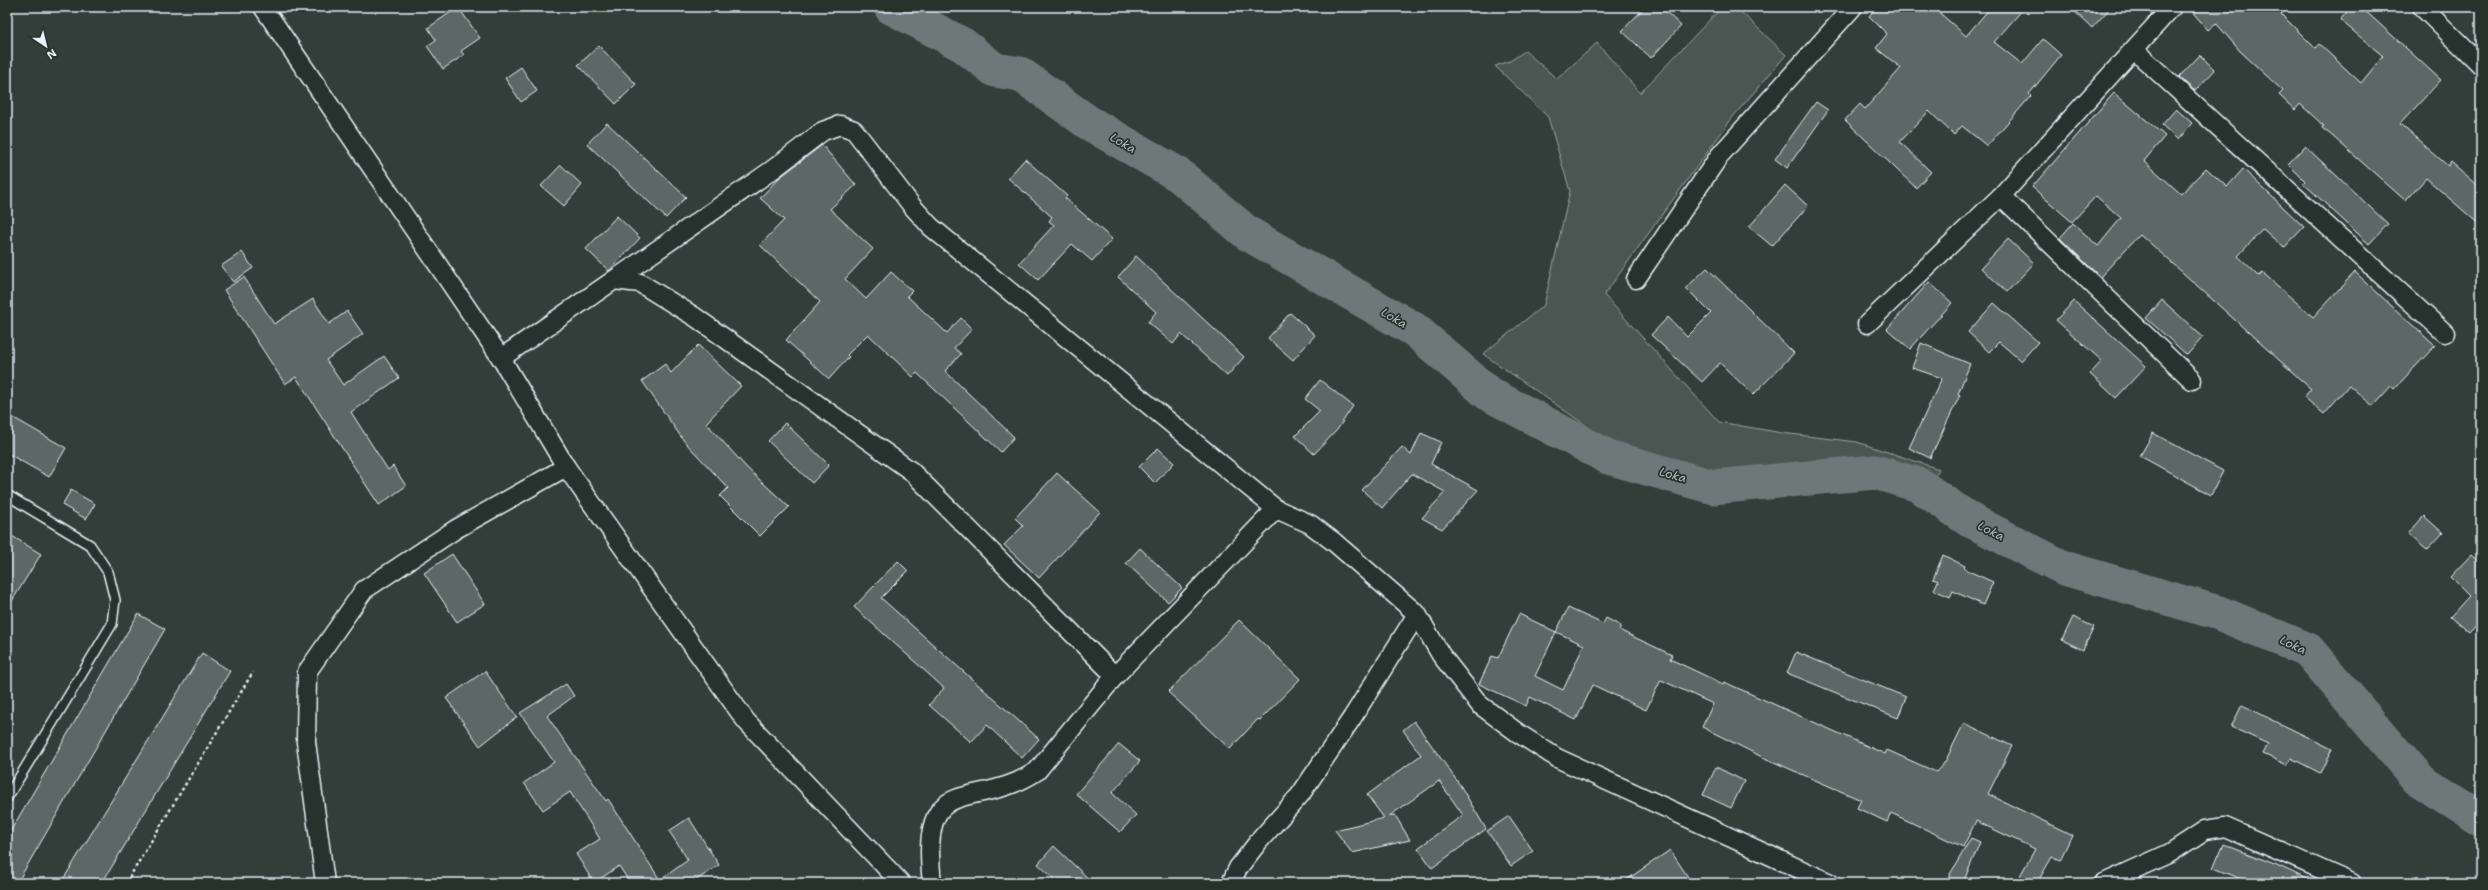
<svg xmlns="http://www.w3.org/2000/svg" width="2488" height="890" font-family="'Shantell Sans',sans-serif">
<rect width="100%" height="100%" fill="#323e39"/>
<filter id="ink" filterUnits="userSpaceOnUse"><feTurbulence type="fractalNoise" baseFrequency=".025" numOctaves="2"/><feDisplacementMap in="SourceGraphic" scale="8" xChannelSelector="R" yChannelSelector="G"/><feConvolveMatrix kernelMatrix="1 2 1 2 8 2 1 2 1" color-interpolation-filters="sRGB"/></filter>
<g filter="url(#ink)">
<polygon fill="#495651" stroke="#98a4a4" points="1722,7 1736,7 1786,55 1732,118 1604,295 1719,422 1782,433 1857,442 1939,469 1923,497 1891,486 1741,488 1690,467 1607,440 1483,354 1544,305 1570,191 1548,117 1495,66 1510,61 1525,51 1557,79 1597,43 1640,93"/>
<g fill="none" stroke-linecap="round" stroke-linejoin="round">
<polyline stroke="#6d7978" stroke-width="35" points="891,7 963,45 995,70 1020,74 1089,123 1179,175 1247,233 1415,330 1489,394 1608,457 1713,487 1875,472 1919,485 1968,519 2064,568 2219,613 2308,650 2418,779 2481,819"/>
</g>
<g fill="#5c6865" stroke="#e8f1f8" fill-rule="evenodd">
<polygon points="458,7 480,38 461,51 464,55 443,69 427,46 436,40 428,28"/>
<polygon points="1645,7 1661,7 1681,26 1651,58 1622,31"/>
<polygon points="1877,7 1933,7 1966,36 1991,7 2025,7 1994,42 2022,64 2043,39 2061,55 2029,94 2031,96 1987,146 1962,126 1954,135 1929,111 1900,142 1931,172 1916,188 1845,120 1860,104 1865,109 1901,68 1876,48 1887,34 1869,16"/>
<polygon points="2070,7 2111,7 2092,28"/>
<polygon points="2188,7 2289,7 2281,14 2315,48 2319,44 2361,83 2383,56 2340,20 2351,7 2361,7 2441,80 2400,124 2448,166 2451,162 2481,188 2481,226 2426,178 2406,201 2323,128 2324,126 2300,104 2295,110 2279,95 2283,91 2240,51 2216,23 2208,30"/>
<polygon points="599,46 636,84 616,104 578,65"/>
<polygon points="2200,55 2215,70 2195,91 2179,77"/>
<polygon points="521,67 537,91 521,102 505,78"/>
<polygon points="2114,93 2165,136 2144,161 2181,194 2206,168 2227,187 2243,169 2304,227 2284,248 2263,229 2238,256 2259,276 2263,273 2313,317 2355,272 2435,346 2394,389 2391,386 2373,406 2349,385 2324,414 2304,397 2311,389 2140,234 2100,277 2060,238 2073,223 2098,246 2121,218 2096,196 2072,222 2032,187"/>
<polygon points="1816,102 1828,110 1787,168 1775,159"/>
<polygon points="2176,109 2192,123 2178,140 2162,125"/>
<polygon points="607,123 686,197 666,218 587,144"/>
<polygon points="822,145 856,185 830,209 873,249 845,279 866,299 891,272 912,291 907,296 947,333 961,318 972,329 954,348 961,354 945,371 1014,437 1001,452 917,373 913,377 868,334 847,355 849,357 829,379 786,340 820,302 760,245 784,220 760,198 779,178"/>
<polygon points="2305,146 2388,224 2369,244 2303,183 2305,181 2288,164"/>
<polygon points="1025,159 1067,196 1065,198 1112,239 1092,261 1072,244 1038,280 1019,263 1054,225 1049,221 1052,217 1008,178"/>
<polygon points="561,165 582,185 564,206 541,186"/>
<polygon points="1785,185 1808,206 1772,246 1749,227"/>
<polygon points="617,216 640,238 609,271 586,249"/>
<polygon points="2008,239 2034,263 2007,292 1981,268"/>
<polygon points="242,252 253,268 233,282 221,266"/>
<polygon points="1136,256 1244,357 1227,376 1181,334 1173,344 1148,322 1156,312 1118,277"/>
<polygon points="1707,268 1794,353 1753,395 1720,363 1702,382 1651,335 1668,317 1687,337 1711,313 1686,288"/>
<polygon points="244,277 274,324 313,299 329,324 347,311 363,334 326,360 343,385 384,356 399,378 351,412 388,470 393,466 406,486 379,505 296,377 285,384 224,290"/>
<polygon points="1929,282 1952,303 1910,349 1887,329"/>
<polygon points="2162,300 2203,337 2187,355 2146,318"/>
<polygon points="2074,301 2146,366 2116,398 2090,374 2102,361 2056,320"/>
<polygon points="1994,303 2038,342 2021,361 1999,342 1989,352 1968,332"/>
<polygon points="1290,313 1315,335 1293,360 1268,338"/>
<polygon points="1921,343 1970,364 1958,394 1960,395 1930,458 1909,448 1942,378 1912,368"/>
<polygon points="698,345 741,386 706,423 747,468 789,507 760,536 720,496 728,488 684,441 642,381 665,364 671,373"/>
<polygon points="1320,380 1353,406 1337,430 1314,454 1295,436 1320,411 1305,399"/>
<polygon points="7,414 66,448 49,477 7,453"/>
<polygon points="785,423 829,465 812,483 768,441"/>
<polygon points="1421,433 1441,442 1431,464 1478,490 1442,529 1422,518 1445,492 1412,474 1382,508 1362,490 1402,447 1411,455"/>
<polygon points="2153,433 2223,471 2211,495 2140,456"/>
<polygon points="1158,448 1174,463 1155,483 1139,467"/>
<polygon points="1057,473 1100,512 1039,578 1004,545 1023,526 1015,518"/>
<polygon points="71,490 95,504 86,519 62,505"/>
<polygon points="2424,516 2443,533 2427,550 2408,534"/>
<polygon points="7,533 41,554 7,609"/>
<polygon points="1140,548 1182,588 1168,602 1126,563"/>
<polygon points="452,554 485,604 457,622 424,573"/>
<polygon points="1943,555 1965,566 1964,569 1993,582 1983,605 1953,591 1950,597 1934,590 1938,581 1933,579"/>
<polygon points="2471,555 2481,564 2481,620 2469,633 2450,617 2469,596 2450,577"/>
<polygon points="898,561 908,571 881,598 1039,739 1022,758 987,725 971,742 929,705 944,688 854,607"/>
<path d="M1568 608 1603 624 1606 618 1621 626 1619 630 1672 655 1670 659 1723 684 1724 682 1885 754 1887 750 1936 772 1945 762 1964 723 2012 746 1988 794 2072 835 2060 860 2052 857 2037 883H2016L2035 849 1976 821 1963 847 1891 813 1887 822 1857 808 1861 800 1760 756 1702 727 1713 704 1661 680 1646 710 1593 685 1576 720 1530 697 1526 706 1479 684 1492 656 1498 658 1519 614 1556 632ZM1556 632 1584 645 1563 690 1535 676Z"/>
<polygon points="138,614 165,629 17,883 7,883 7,837"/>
<polygon points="2073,617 2094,627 2083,650 2062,640"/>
<polygon points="1239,620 1300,679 1260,720 1258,719 1230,749 1168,692"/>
<polygon points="1796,652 1906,697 1898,718 1787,673"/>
<polygon points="202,653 230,671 102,883 61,883"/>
<polygon points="485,671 517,717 480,746 446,698"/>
<polygon points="566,684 574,696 547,716 606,801 608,799 660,880 688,860 669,831 689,818 719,865 692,883 630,883 619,866 594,883 576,854 600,839 570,792 543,810 524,783 554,762 520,713"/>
<polygon points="2242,705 2332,749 2320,773 2291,758 2287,765 2263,754 2268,744 2231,727"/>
<polygon points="1414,721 1460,785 1486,829 1432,868 1418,848 1463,815 1439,781 1388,817 1395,815 1410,840 1352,853 1335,830 1384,818 1367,795 1421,755 1403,730"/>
<polygon points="1119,744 1140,761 1112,793 1136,815 1120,832 1076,794"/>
<polygon points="1716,767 1744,781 1731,808 1703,795"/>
<polygon points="1509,816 1533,851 1511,866 1487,831"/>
<polygon points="1971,838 1980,842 1963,883 1945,883"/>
<polygon points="2223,844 2277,865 2315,883 2251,883 2213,868"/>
<polygon points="1054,846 1093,883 1059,883 1038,864"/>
<polygon points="1670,850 1692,883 1622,883"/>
</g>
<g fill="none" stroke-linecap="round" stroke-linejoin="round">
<g stroke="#e8f1f8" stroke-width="12">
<polyline id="lane" points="7,495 90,545 108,572 115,600 112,624 7,798"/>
</g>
<g stroke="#e8f1f8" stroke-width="21">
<g id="street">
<polyline points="263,7 501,358 566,467 746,721 901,883"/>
<polyline points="2422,7 2481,65"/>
<polyline points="2134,50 2445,333"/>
<polyline points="2001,196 2192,380"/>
<polyline points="1636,279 1720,155 1853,7"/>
<polyline points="614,280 772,170 823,131 840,125 854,130 912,206 931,227 1276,509 1310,524 1334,542 1417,614 1441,655 1480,705 1518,733 1557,758 1830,883"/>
<polyline points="1867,324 2001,196 2172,7"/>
<polyline points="501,358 614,280 640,283 695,317 911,471 1115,676"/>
<polyline points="325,883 306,742 307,672 364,590 456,529 566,467"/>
<path d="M932 883C919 766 972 814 1037 771L1115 676 1276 509"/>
<polyline points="1231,883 1238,868 1259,841 1300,795 1352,718 1417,614"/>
<polyline points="2104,883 2170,853 2205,830 2225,827 2352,883"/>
</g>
</g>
<polyline stroke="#e8f1f8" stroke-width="2.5" stroke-dasharray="3 3" stroke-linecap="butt" points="126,883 253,672"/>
<use href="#lane" stroke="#26332d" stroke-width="9"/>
<use href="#street" stroke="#26332d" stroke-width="18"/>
</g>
</g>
<g text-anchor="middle" stroke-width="3.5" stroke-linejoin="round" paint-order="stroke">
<g font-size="12" font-style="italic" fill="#b1bbbe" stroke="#26332d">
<text transform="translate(1123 143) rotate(30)" y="4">Loka</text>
<text transform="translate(1394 318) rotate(30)" y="4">Loka</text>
<text transform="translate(1673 475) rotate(16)" y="4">Loka</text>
<text transform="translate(1991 531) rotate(27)" y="4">Loka</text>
<text transform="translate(2293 645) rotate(25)" y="4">Loka</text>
</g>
</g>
<rect width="2488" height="890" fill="none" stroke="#26332d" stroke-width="24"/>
<rect x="12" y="12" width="2464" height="866" fill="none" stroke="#e8f1f8" stroke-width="1.5" filter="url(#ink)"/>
<g transform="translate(46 46) rotate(145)" stroke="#26332d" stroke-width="3" paint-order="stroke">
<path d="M0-3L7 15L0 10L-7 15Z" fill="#e8f1f8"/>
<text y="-6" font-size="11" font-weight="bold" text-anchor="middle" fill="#e8f1f8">N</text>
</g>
</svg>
